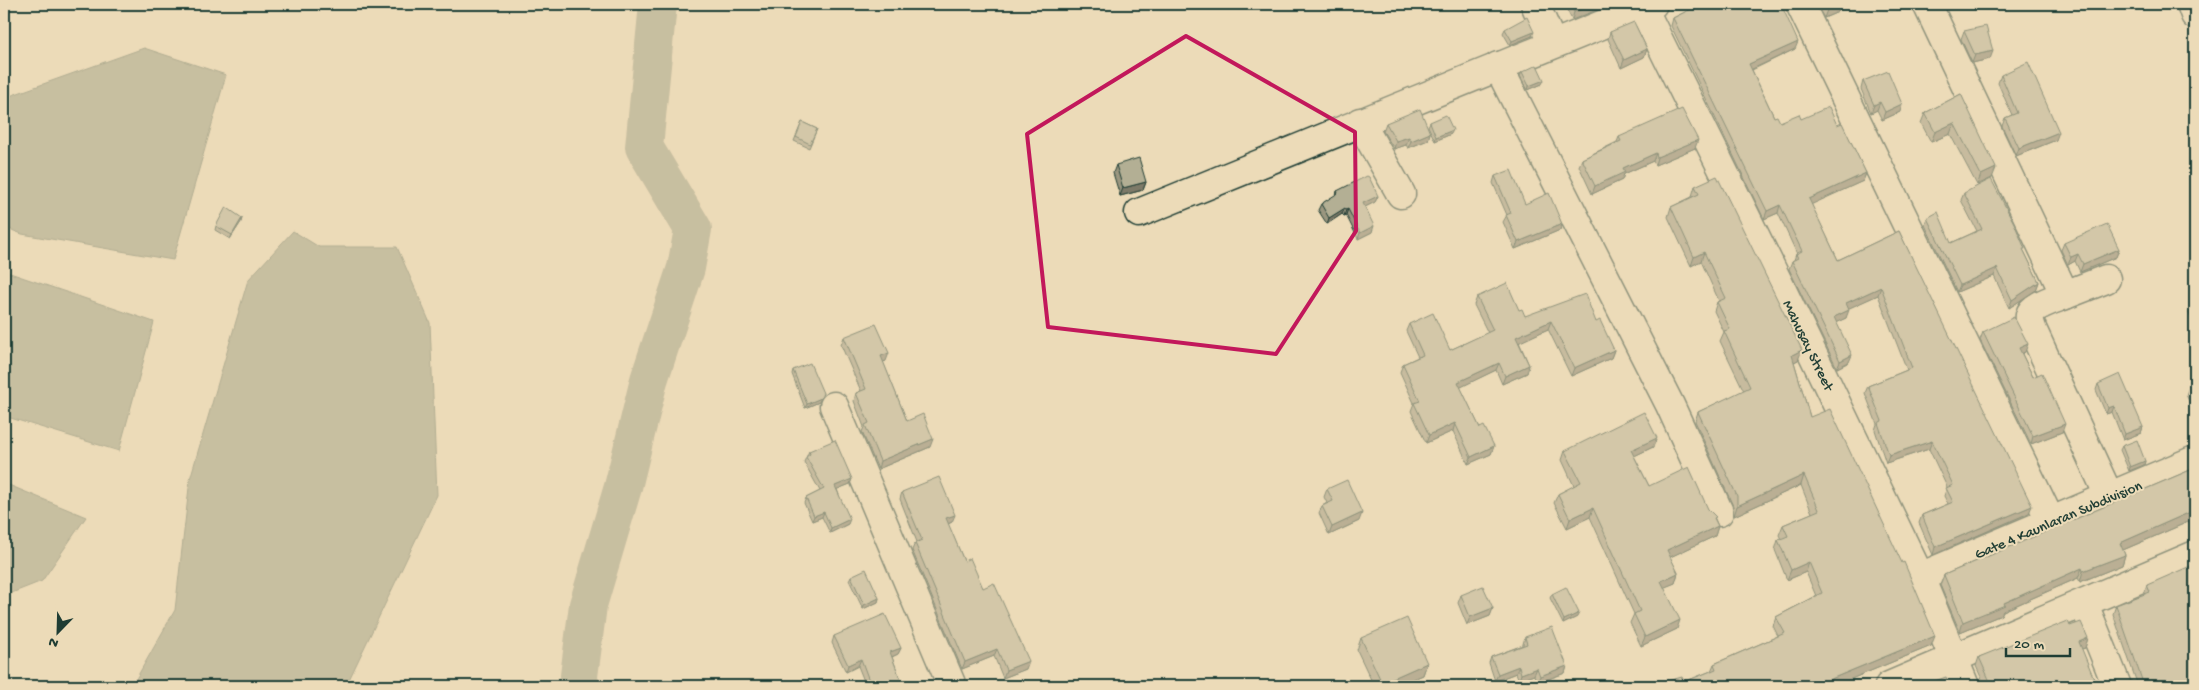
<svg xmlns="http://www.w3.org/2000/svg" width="2199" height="690" font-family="'Gochi Hand',sans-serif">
<rect width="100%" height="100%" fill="#ecdbb8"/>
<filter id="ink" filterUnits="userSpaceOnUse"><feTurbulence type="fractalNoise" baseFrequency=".02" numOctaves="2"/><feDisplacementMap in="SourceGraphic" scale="10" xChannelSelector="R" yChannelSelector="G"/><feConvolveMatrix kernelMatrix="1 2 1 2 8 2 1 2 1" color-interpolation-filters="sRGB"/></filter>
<g filter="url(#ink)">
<g fill="#9a9d83" stroke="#697763">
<polygon points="144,48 226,75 173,260 22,234 4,227 4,98"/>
<polygon points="293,231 319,247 397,247 430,323 437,495 346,686 132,686 175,610 190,479 248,280"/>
<polygon points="4,271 154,322 119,451 4,416"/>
<polygon points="4,483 86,517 42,581 4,596"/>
</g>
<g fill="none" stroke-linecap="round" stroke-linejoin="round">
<polyline stroke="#9a9d83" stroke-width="38" points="580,686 579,676 588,605 623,487 649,380 686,268 693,229 644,147 658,4"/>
<g stroke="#1f3d34" stroke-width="31">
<g id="minor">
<polyline points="1535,4 1552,43"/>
<polyline points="1800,4 2051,522"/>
<path d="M1927 4 2065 295C2056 299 2032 305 2030 315 2029 320 2031 326 2033 331L2109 496"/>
<polyline points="2191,4 2195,15"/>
<polyline points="1643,8 1781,288 1920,577 1965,686"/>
<polyline points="1498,66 1670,405 1719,512"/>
<polyline points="1360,122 1401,194"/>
<polyline points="1139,213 1653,4"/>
<polyline points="2065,295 2106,279"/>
<polyline points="834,406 952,686"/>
<polyline points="1920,577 2195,460"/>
<polyline points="2084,604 2117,686"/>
<polyline points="1889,686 2195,555"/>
</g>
</g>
<use href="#minor" stroke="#ecdbb8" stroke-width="28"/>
</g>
<g fill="#9a967f" stroke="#1f3d34">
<polygon points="1564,4 1612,4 1572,20"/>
<polygon points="1701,4 1787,4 1785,8 1783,9 1795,49 1752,70 1774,117 1780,122 1801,119 1837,125 1866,173 1863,181 1811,204 1838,260 1899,231 2029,513 1933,555 1919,523 1922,515 1948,504 1944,496 1947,487 1929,449 1886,463 1875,430 1877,424 1865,393 1868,386 1907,370 1878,295 1848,308 1846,318 1836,322 1849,362 1837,368 1789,269 1792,261 1794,260 1796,254 1797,254 1778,213 1764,219 1671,26 1673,18"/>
<polygon points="1816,4 1841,4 1838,12 1824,18"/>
<polygon points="1505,29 1532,36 1510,45 1503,33"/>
<polygon points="1964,31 1990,59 1972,63 1961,39"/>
<polygon points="1610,32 1647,49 1644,57 1621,68 1608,39"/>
<polygon points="1522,72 1542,84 1528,90 1520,76"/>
<polygon points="2001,75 2056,140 2016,156 2002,126 2005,118 2012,115 1998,83"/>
<polygon points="1863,81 1900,112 1882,120 1877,110 1871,113 1861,89"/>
<polygon points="1961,94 1992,178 1977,185 1950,134 1931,142 1921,123 1925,113"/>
<polygon points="802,122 817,129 809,148 794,141"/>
<polygon points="1430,122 1451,134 1435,141 1428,126"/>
<polygon points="1386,123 1430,133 1428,140 1408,148 1406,145 1394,149 1383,131"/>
<polygon points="1619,137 1695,148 1655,165 1653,161 1624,174 1622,180 1592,194 1579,166 1582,159 1617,142"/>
<polygon points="1116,165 1146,182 1143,190 1120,196 1113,173"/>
<polygon points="1495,176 1525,204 1562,224 1560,230 1515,249 1503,222 1507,215 1493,183"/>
<polygon points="1695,186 1798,360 1794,362 1810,417 1931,646 1834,686 1655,686 1684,682 1711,671 1714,664 1778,636 1773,626 1776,617 1816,596 1806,572 1787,580 1775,550 1778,540 1781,539 1779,535 1783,525 1812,513 1801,485 1734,516 1733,506 1695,421 1698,412 1744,391 1720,341 1724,332 1714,311 1717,302 1719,301 1701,261 1691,266 1668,217 1671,207 1692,197 1692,196"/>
<polygon points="1337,191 1378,196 1375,202 1365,207 1372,232 1358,239 1346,215 1344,216 1342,214 1327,224 1318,210 1321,204 1336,195"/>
<polygon points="1964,193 2024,251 2039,282 2036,290 2009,308 1994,276 1957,292 1925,225 1927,218 1951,243 1977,231 1961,200"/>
<polygon points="242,218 241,222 230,239 215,230 216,226"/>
<polygon points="2064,243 2119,249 2116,257 2080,272 2075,261 2068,265 2061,250"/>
<polygon points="1477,297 1519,310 1525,316 1596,322 1614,350 1611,358 1571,376 1548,329 1519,342 1529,365 1527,373 1502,384 1496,370 1460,387 1480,428 1494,446 1491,454 1468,464 1453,431 1426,443 1411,411 1414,403 1400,372 1403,364 1418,357 1406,331 1409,324 1450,350 1488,333 1474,305"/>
<polygon points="2195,307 2195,332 2189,313 2191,309"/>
<polygon points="1983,332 2025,352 2022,354 2033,377 2062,432 2031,444 1980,340"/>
<polygon points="844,337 886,361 883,362 907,421 930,447 878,469 862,432 864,427 854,401 856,393 861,391 841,345"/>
<polygon points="793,370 823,393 819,402 805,408 792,374"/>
<polygon points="2195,382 2195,412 2186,395 2190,384"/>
<polygon points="2098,384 2143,427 2141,433 2123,440 2112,412 2106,414 2096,390"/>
<polygon points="2122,446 2145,461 2144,465 2129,471 2120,450"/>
<polygon points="1653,447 1634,456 1649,486 1708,509 1715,519 1718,526 1715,536 1670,557 1678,573 1675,583 1664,587 1677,629 1641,646 1630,623 1634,614 1590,517 1567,528 1554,503 1558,494 1574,486 1562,460 1565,451"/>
<polygon points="809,451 852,479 850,484 837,489 848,524 830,533 822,517 812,521 804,503 806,498 820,491 804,462"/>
<polygon points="2195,468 2195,519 2123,550 2125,555 2122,565 2080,582 2078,578 2003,611 2001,615 1960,632 1940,585 1944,575"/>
<polygon points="1327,489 1359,521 1329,535 1319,513 1322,506 1327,503 1324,497"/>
<polygon points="902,492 952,522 948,524 964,561 983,588 1026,669 1003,678 994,656 962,669 912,550 915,543 917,542 900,499"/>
<polygon points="851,576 879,598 878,602 863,609 849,580"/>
<polygon points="2147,585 2195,686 2138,686 2113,614 2116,605 2144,595"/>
<polygon points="1552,594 1577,617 1563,624 1550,598"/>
<polygon points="1461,595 1493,608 1490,616 1467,625 1458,603"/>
<polygon points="2070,626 2088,638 2085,648 2081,649 2097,686 1985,686 1976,666 1979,657"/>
<polygon points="834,636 901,648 898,654 892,657 903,686 866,686 858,666 846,672 832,643"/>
<polygon points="1525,637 1567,666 1565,673 1537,683 1534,675 1519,680 1516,673 1495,681 1489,663 1491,657 1523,645 1523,644"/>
<polygon points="1361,638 1427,663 1423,675 1397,686 1374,686 1357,650"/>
</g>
<g fill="#7d7a68" stroke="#1f3d34">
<polygon points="1596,4 1612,4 1572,20 1574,12"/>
<polygon points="1781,4 1787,4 1785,8 1778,11"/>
<polygon points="1841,4 1838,12 1824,18 1827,10"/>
<polygon points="1534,32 1532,36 1510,45 1512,41"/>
<polygon points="1798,42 1795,49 1746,72 1749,64"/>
<polygon points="1647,49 1644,57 1621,68 1624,60"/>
<polygon points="1993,51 1990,59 1972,63 1975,55"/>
<polygon points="1544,80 1542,84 1528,90 1529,86"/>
<polygon points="1880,102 1877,110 1871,113 1874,105"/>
<polygon points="1902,104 1900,112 1882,120 1885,112"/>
<polygon points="1954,123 1950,134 1931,142 1935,132"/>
<polygon points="1453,130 1451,134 1435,141 1436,137"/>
<polygon points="2059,132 2056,140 2016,156 2019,148"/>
<polygon points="1430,133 1428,140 1408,148 1411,141"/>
<polygon points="1409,137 1406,145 1394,149 1396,141"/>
<polygon points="1698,140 1695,148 1655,165 1657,157"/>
<polygon points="1656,153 1653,161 1624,174 1622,180 1592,194 1595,186 1623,168"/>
<polygon points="1996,168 1992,178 1977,185 1981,175"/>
<polygon points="1866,173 1863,181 1806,207 1809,199"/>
<polygon points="1146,182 1143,190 1120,196 1123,188"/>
<polygon points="1378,196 1375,202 1361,209 1363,203"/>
<polygon points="1780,205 1778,213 1764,219 1767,211"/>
<polygon points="1345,208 1342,214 1327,224 1329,218"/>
<polygon points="1348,209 1346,215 1344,216 1346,210"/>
<polygon points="242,218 241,222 230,239 232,235"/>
<polygon points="1562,224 1560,230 1515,249 1518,242"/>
<polygon points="1374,226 1372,232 1358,239 1360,233"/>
<polygon points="2119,249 2116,257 2080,272 2083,264"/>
<polygon points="1704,252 1701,261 1691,266 1694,257"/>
<polygon points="2078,254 2075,261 2068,265 2071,257"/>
<polygon points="1997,268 1994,276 1957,292 1960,285"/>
<polygon points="2039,282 2036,290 2009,308 2012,300"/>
<polygon points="1881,287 1878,295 1843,311 1846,303"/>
<polygon points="1849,310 1846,318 1831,325 1834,317"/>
<polygon points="1551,321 1548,329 1514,345 1516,337"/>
<polygon points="2028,344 2025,352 2016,356 2019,348"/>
<polygon points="1614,350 1611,358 1571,376 1574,368"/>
<polygon points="1802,350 1798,360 1788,365 1792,355"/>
<polygon points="889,353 886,361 878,364 881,356"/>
<polygon points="1852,355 1849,362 1837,368 1840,361"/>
<polygon points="1499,363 1496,370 1455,390 1458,382"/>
<polygon points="1529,365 1527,373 1502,384 1505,376"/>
<polygon points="821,398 819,402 805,408 807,404"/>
<polygon points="2114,406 2112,412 2106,414 2108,408"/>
<polygon points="1455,423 1453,431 1426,443 1429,435"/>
<polygon points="2065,424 2062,432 2031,444 2033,436"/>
<polygon points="2143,427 2141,433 2123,440 2125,434"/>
<polygon points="1657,438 1653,447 1628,459 1631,450"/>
<polygon points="933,439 930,447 878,469 880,461"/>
<polygon points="1932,441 1929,449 1886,463 1889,455"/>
<polygon points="1494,446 1491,454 1468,464 1471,457"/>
<polygon points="2145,461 2144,465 2129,471 2130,467"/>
<polygon points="1804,475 1801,485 1734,516 1737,506"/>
<polygon points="852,479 850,484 833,491 835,486"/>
<polygon points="2032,506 2029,513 1933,555 1935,547"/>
<polygon points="1593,508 1590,517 1567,528 1570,519"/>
<polygon points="2195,510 2195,519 2116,553 2120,543"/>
<polygon points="824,512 822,517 812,521 814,516"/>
<polygon points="1362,513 1359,521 1329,535 1332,527"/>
<polygon points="955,515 952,522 943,526 946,518"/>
<polygon points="850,519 848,524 830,533 831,528"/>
<polygon points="1718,526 1715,536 1664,560 1667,550"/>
<polygon points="2125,555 2122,565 2080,582 2083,571"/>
<polygon points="1809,562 1806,572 1787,580 1791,570"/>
<polygon points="2082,568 2078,578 2003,611 2001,615 1960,632 1963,622 2004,603"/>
<polygon points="1678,573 1675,583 1658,590 1661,581"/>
<polygon points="879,598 878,602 863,609 864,605"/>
<polygon points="1493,608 1490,616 1467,625 1470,617"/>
<polygon points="1579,613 1577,617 1563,624 1564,620"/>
<polygon points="1680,620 1677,629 1641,646 1645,637"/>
<polygon points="1935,636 1931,646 1834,686 1814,686"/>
<polygon points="2088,638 2085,648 2075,651 2079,642"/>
<polygon points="901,648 898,654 887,659 890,652"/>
<polygon points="997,649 994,656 962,669 965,662"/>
<polygon points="861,659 858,666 846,672 848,665"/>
<polygon points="1029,661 1026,669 1003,678 1006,670"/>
<polygon points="1427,663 1423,675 1397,686 1380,686 1382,683"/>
<polygon points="1519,666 1516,673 1495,681 1498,674"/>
<polygon points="1567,666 1565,673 1537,683 1540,676"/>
<polygon points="1537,668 1534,675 1519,680 1521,674"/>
<polygon points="2147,682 2145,686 2142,686 2143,683"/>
</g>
<g fill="#b3af94" stroke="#1f3d34">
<polygon points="1571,4 1596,4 1574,12"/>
<polygon points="1701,4 1781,4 1798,42 1749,64 1774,117 1777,116 1780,122 1799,114 1801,119 1829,107 1837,125 1842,123 1866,173 1809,199 1838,260 1899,231 2032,506 1935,547 1922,515 1953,502 1946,488 1953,485 1932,441 1889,455 1878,423 1882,421 1868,386 1912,368 1881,287 1846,303 1849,310 1834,317 1852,355 1840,361 1792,261 1798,258 1796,254 1802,251 1780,205 1767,211 1673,18"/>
<polygon points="1823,4 1841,4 1827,10"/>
<polygon points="1527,17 1534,32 1512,41 1505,29"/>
<polygon points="1634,22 1647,49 1624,60 1610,32"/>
<polygon points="1986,26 1993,51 1975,55 1964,31"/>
<polygon points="2028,62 2059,132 2019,148 2005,118 2017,113 2001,75"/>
<polygon points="1537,65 1544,80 1529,86 1522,72"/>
<polygon points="1888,71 1902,104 1885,112 1880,102 1874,105 1863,81"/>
<polygon points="1961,94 1996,168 1981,175 1954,123 1935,132 1925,113"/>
<polygon points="1420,109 1430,133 1411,141 1409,137 1396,141 1386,123"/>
<polygon points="1682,109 1698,140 1657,157 1656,153 1623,168 1625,172 1595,186 1582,159 1621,141 1619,137"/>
<polygon points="1446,115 1453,130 1436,137 1430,122"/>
<polygon points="802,122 817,129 810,144 796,137"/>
<polygon points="1139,158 1146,182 1123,188 1116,165"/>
<polygon points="1511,170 1525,204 1549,193 1562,224 1518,242 1506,215 1511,213 1495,176"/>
<polygon points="1367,176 1369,177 1378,196 1363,203 1374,226 1360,233 1348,209 1346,210 1345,208 1329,218 1321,204 1338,193 1337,191"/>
<polygon points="1717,176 1802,350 1792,355 1810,417 1830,409 1902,563 1904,562 1909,574 1935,636 1814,686 1655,686 1664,682 1682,677 1684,682 1716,669 1714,664 1785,633 1776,617 1822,593 1809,562 1791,570 1778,540 1788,536 1783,525 1819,510 1804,475 1737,506 1737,496 1698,412 1750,387 1724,331 1730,329 1717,302 1726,298 1704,252 1694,257 1671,207 1699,194 1695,186"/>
<polygon points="1991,179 2014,223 2025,249 2023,249 2039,282 2012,300 1997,268 1960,285 1927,218 1938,212 1951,243 1982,229 1964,193"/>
<polygon points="226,207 242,218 232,235 216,226"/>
<polygon points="2107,224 2119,249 2083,264 2078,254 2071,257 2064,243"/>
<polygon points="1507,283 1519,310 1522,309 1525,316 1585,294 1596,322 1600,320 1614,350 1574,368 1551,321 1516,337 1529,365 1505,376 1499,363 1458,382 1480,428 1484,426 1494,446 1471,457 1455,423 1429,435 1414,403 1420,401 1403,364 1423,355 1409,324 1433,313 1450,350 1493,330 1477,297"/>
<polygon points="2195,307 2195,324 2191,309"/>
<polygon points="2014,317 2028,344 2019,348 2033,377 2042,373 2065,424 2033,436 1983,332"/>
<polygon points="876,324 889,353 881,356 907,421 923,414 933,439 880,461 865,425 869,423 856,393 866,389 844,337"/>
<polygon points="810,363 823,393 821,398 807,404 793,370"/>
<polygon points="2120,374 2143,427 2125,434 2114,406 2108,408 2098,384"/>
<polygon points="2195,382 2195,394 2190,384"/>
<polygon points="1644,412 1657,438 1631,450 1649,486 1689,467 1708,509 1716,517 1714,518 1718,526 1667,550 1678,573 1661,581 1680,620 1645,637 1634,614 1640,611 1593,508 1570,519 1558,494 1581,482 1565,451"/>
<polygon points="835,440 852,479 835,486 850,519 831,528 824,512 814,516 806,498 824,489 806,457 810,454 809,451"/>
<polygon points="2137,440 2145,461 2130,467 2122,446"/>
<polygon points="2195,468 2195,510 2120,543 2125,555 2083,571 2082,568 2004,603 2005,605 1963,622 1944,575"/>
<polygon points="939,477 955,515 946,518 964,561 970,558 983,588 994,583 1029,661 1006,670 997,649 965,662 915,543 922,540 902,492"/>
<polygon points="1347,480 1362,513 1332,527 1322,506 1333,501 1327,489"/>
<polygon points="2195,564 2195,686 2149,686 2147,682 2143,683 2116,605 2150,592 2147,585"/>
<polygon points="866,569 879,598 864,605 851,576"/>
<polygon points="1483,586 1493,608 1470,617 1461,595"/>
<polygon points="1566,587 1579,613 1564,620 1552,594"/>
<polygon points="885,614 901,648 890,652 903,686 871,686 861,659 848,665 834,636"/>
<polygon points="1407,618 1427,663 1382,683 1361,638"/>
<polygon points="2068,621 2070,626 2081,622 2088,638 2079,642 2097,686 1992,686 1979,657"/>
<polygon points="1552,627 1567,666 1540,676 1537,668 1521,674 1519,666 1498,674 1491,657 1527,644 1525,637"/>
<polygon points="1946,677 1950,686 1921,686"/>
<polygon points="1591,680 1593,686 1576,686"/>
</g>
</g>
<path d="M0 0H2199V690H0ZM1186 36 1355 132 1356 231 1276 354 1048 327 1027 134Z" fill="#ecdbb8" fill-opacity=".55" fill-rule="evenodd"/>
<path fill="none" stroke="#c2185b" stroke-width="4" stroke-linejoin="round" d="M1186 36 1355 132 1356 231 1276 354 1048 327 1027 134Z"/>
<g text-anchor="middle" stroke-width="4" stroke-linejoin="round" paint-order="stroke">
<g font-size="15" fill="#1f3d34" stroke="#ecdbb8">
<text transform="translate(1809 345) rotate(64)" y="5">Mahusay Street</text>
<text transform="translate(2058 519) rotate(-23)" y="5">Gate 4 Kaunlaran Subdivision</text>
</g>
</g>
<rect width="2199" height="690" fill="none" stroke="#ecdbb8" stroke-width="20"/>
<rect x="10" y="10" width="2179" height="670" fill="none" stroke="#1f3d34" stroke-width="2" filter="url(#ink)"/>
<g transform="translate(58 632) rotate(203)" stroke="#ecdbb8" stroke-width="4" paint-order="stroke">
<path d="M0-4L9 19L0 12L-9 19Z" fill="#1f3d34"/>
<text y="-8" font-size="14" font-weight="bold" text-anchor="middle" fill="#1f3d34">N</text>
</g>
<path d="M2006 648v8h64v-8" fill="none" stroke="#1f3d34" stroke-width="2.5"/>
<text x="2014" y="648" font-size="15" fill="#1f3d34" stroke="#ecdbb8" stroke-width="4" paint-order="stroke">20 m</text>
</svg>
